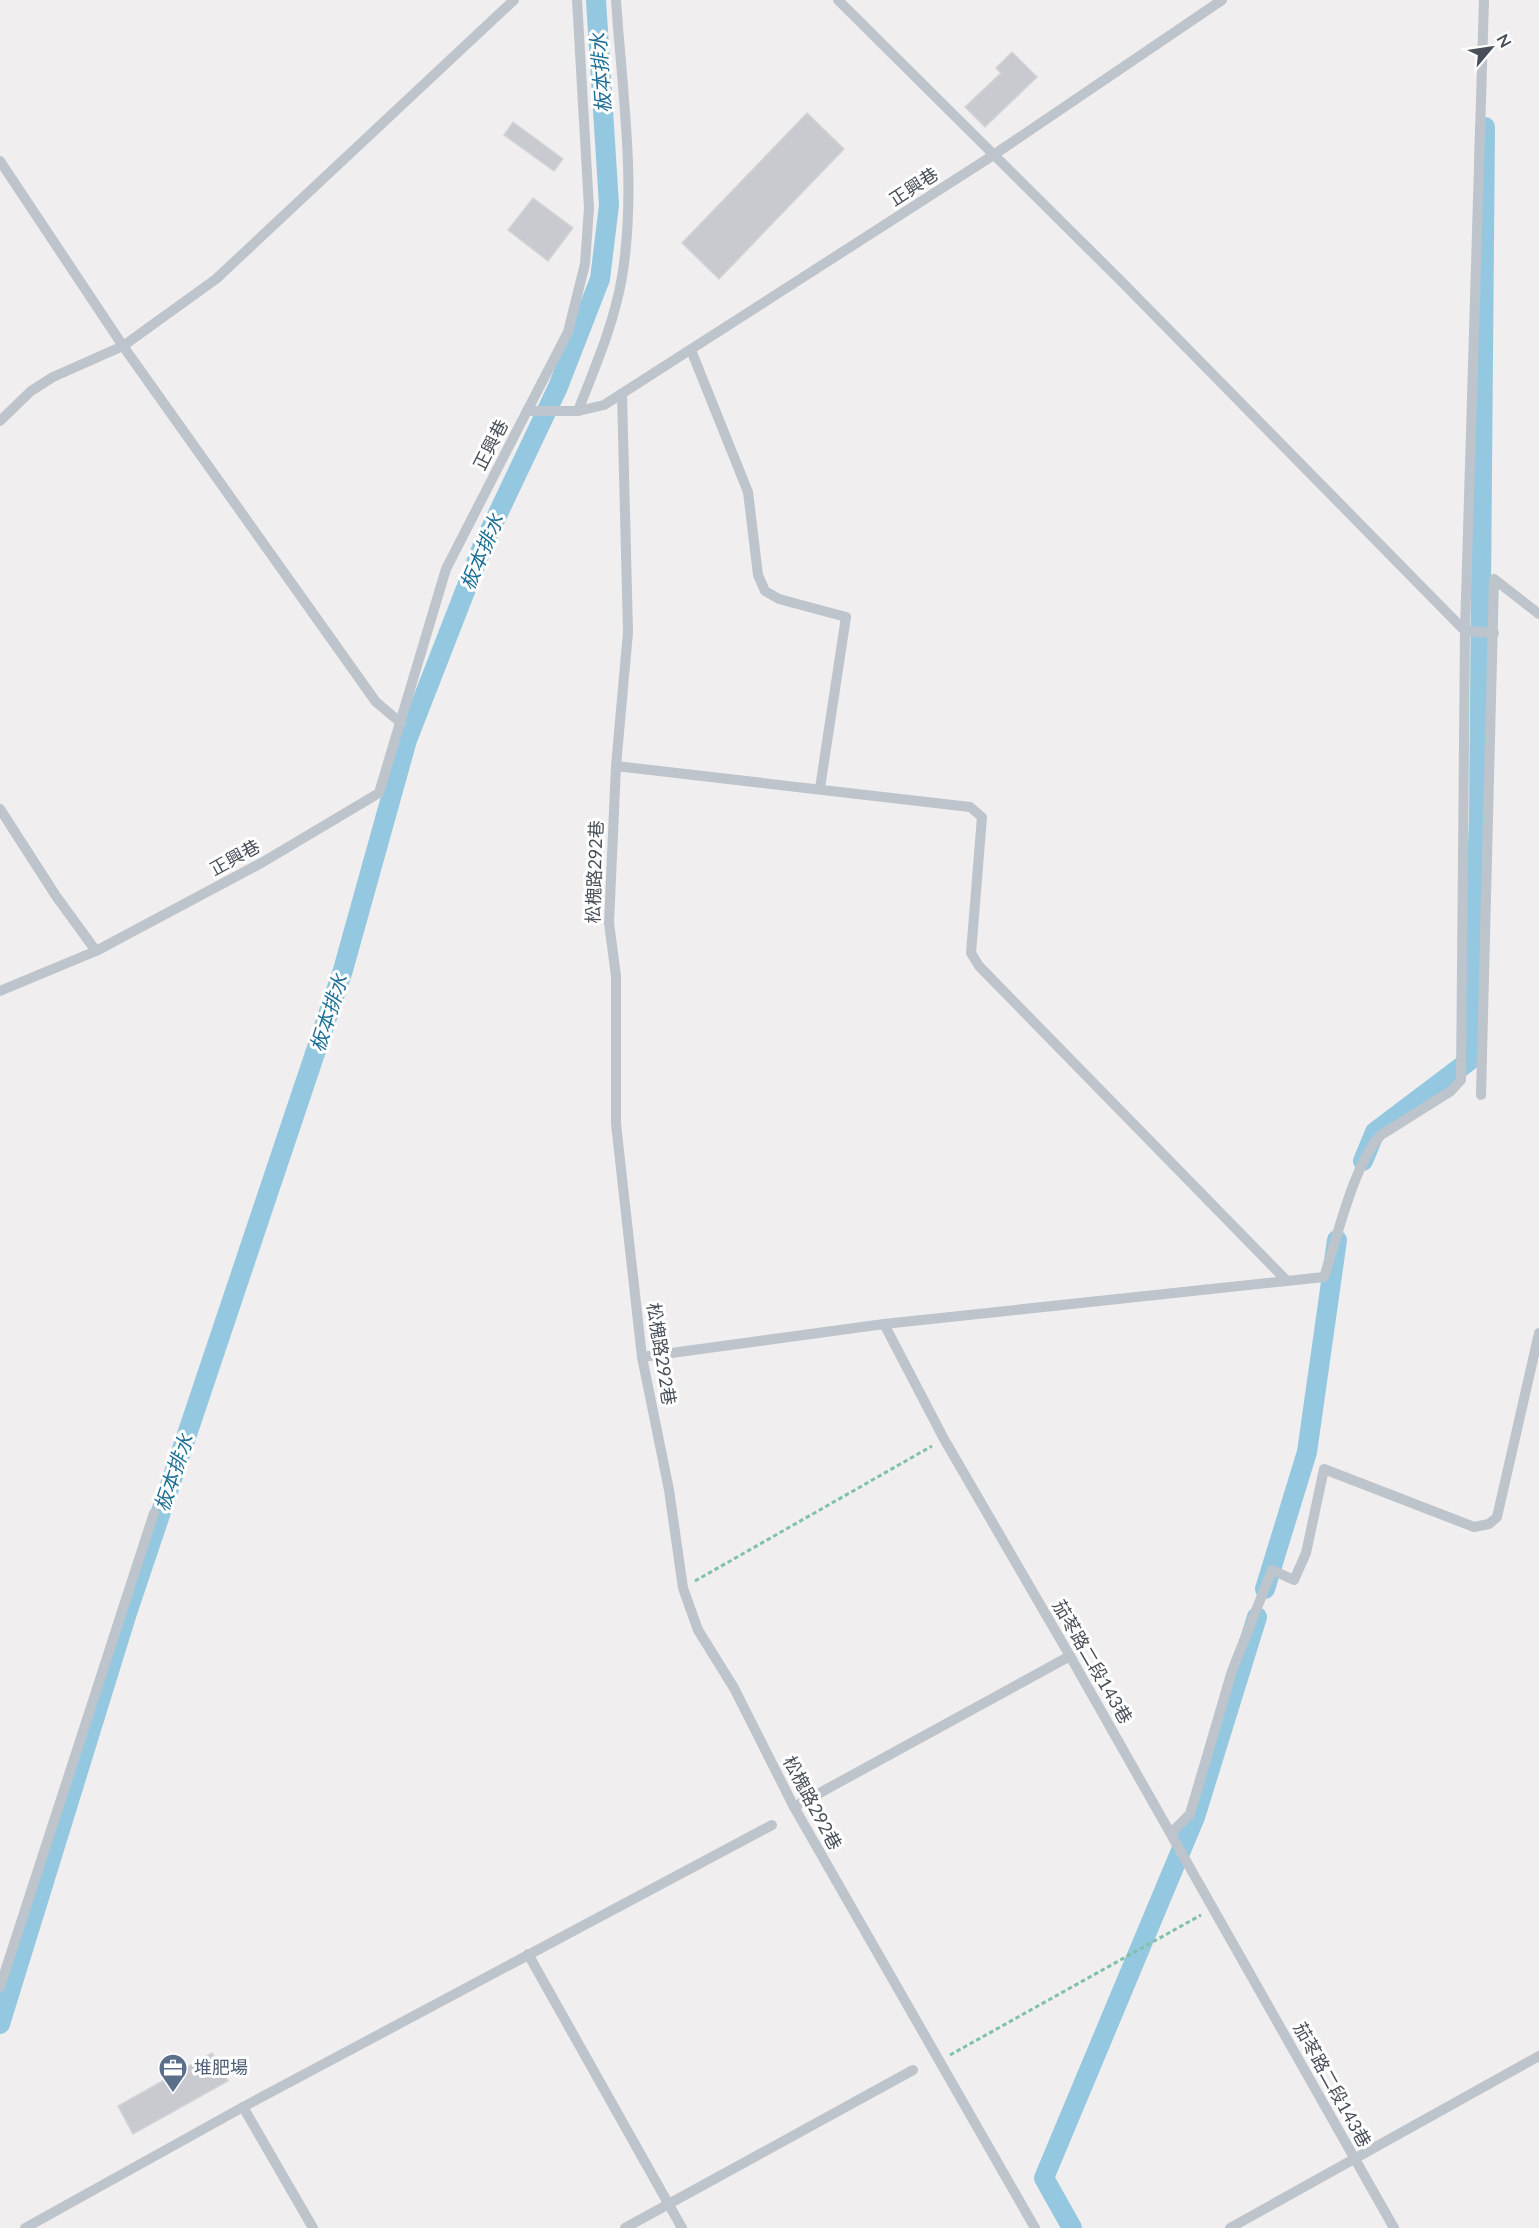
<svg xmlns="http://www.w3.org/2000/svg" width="1539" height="2228" font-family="Lato,'Noto Sans TC',sans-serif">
<rect width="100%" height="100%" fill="#f0eeee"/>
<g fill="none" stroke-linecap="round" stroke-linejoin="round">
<g stroke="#94c8e0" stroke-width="20">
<polyline points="1363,1161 1375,1132 1469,1061 1479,818 1485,127"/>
<polyline points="1265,1589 1307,1452 1337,1240"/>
<polyline points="0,2024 126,1616 343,970 407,740 483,545 558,387 600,279 609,205 596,0"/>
<polyline points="1072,2228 1044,2178 1195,1817 1257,1617"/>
</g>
</g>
<g fill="#c9cad0" stroke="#d3d4d8" stroke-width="1.5">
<polygon points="1012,52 1037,77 985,127 965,107 1001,73 996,68"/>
<polygon points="807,113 844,149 719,279 682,243"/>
<polygon points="513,122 563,159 554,171 504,135"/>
<polygon points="533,198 573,228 548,261 508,230"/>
<polygon points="212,2053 228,2081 133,2134 118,2106"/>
</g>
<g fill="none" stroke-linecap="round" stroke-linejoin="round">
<g stroke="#7ec2a8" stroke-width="3" stroke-dasharray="4.5 3" stroke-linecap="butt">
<polyline points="695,1581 932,1446"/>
<polyline points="950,2055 1201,1915"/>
</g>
<g stroke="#bec4cb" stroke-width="10">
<polyline points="838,0 1121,281 1465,631 1494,633"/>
<polyline points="0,161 123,346 376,702 401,723"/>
<polyline points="691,350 748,492 758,575 765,591 779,599 846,617 820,788"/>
<polyline points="622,394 628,632 616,766 609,923 616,976 616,1124 642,1357 669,1490 683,1588 698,1630 734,1688 794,1807 1035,2228"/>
<polyline points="527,411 568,332 585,264 589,208 577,0"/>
<path d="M578 411C595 367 614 324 622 277 637 187 622 91 616 0"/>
<polyline points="0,421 31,391 53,377 123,346 216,279 514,0"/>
<polyline points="616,766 970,807 982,817 971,953 979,966 1287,1281"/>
<polyline points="0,809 56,896 96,951"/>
<polyline points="0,991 96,951 263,862 379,793 446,569 527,411 578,411 604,405 992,156 1222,0"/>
<polyline points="1481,1095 1494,579 1539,614"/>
<path d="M884 1324 1324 1277C1338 1236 1353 1165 1381 1135L1451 1091 1461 1080 1465 631 1484 0"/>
<polyline points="642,1357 884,1324 944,1439 1070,1656 1394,2228"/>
<polyline points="794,1807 1070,1656"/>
<polyline points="1171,1833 1190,1814 1232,1671 1272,1570 1294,1580 1306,1553 1324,1469 1474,1527 1489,1524 1497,1517 1539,1333"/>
<polyline points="528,1954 682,2228"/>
<polyline points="0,1987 154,1513"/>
<polyline points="243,2107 313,2228"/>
<polyline points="25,2228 243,2107 772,1825"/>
<polyline points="625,2228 913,2070"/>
<polyline points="1230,2228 1539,2056"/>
</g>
</g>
<defs>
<g id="office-pin" transform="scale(1.5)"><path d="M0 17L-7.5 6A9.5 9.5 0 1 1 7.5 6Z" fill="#5c6f8a" stroke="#fff"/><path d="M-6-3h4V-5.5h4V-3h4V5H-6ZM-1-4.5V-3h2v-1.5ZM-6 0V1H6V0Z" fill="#fff"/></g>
</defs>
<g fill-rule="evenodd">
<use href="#office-pin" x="173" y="2068"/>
</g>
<g text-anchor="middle" stroke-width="6" stroke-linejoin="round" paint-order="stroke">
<g font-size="18" fill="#484f59" stroke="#fff">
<text transform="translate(914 187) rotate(-33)" y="6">正興巷</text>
<text transform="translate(491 445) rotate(-63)" y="6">正興巷</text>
<text transform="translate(235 858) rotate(-29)" y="6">正興巷</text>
<text transform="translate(595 872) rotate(-88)" y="6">松槐路292巷</text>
<text transform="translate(661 1354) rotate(81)" y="6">松槐路292巷</text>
<text transform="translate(1092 1662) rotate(60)" y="6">茄苳路二段143巷</text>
<text transform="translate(812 1803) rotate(62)" y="6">松槐路292巷</text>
<text transform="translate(1332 2085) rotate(61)" y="6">茄苳路二段143巷</text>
</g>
<g font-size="18" fill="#4e5e75" stroke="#fff" text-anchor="start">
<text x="194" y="2074">堆肥場</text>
</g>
<g font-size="20" font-style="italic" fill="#1e6f96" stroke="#fff">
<text transform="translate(601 73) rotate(-94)" y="7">板本排水</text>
<text transform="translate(482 552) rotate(-67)" y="7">板本排水</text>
<text transform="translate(329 1013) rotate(-72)" y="7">板本排水</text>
<text transform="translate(174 1473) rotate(-71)" y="7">板本排水</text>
</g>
</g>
<g transform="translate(1491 48) rotate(61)" stroke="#ffffff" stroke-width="4.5" paint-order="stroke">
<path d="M0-4.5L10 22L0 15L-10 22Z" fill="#484f59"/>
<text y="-9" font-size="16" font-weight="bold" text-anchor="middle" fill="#484f59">N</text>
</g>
</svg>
